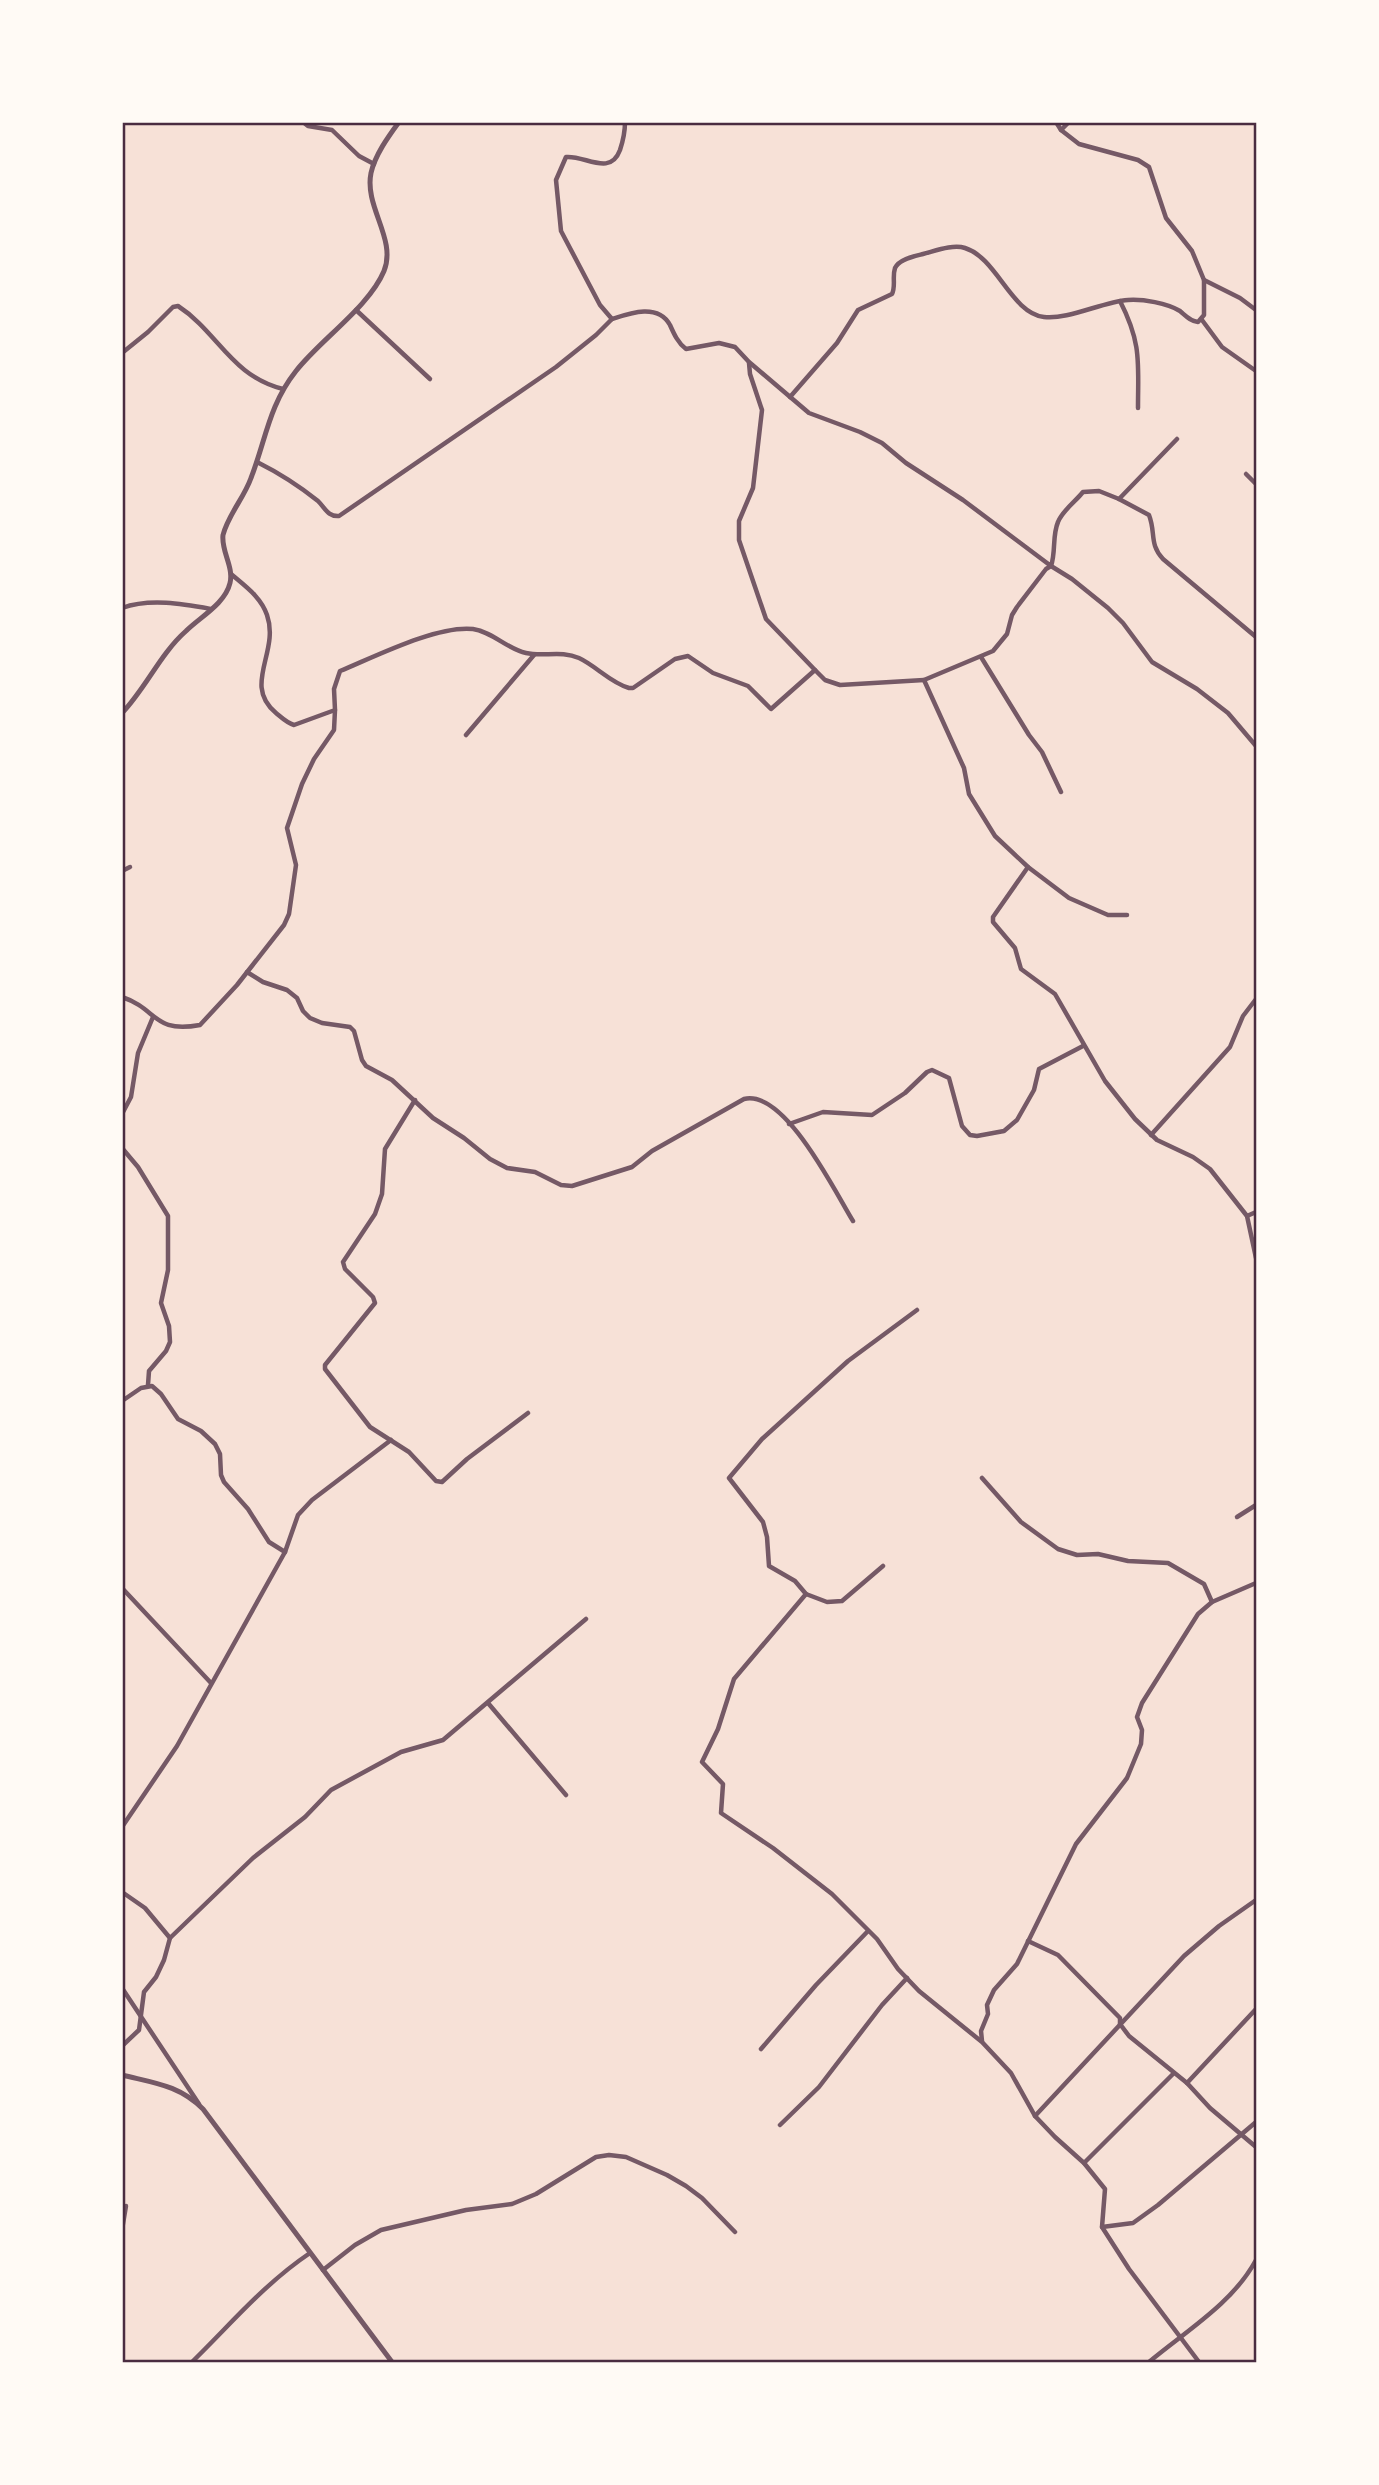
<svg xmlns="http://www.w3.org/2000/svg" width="1379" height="2485" font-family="'Nunito Sans',sans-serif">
<rect width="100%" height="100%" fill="#f7e1d7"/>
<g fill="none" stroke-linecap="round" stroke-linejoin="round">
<g stroke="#755966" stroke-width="4.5">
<polyline points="303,122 308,126 332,130 359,156 374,164"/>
<polyline points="1056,122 1061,130 1079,144 1138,160 1149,167 1166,218 1192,251 1204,280 1240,298 1256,310"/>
<polyline points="1061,130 1069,122"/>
<path d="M1120 301C1142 344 1138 363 1138 408"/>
<polyline points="356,310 430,379"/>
<path d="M612 319C630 313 658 303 670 325 674 334 678 343 686 349L719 343 735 347 749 362 809 413 860 432 882 443 906 463 963 500 1051 566C1056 552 1052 536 1058 522 1062 511 1076 501 1083 492L1099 491 1119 499 1177 439"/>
<polyline points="1202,320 1222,347 1256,371"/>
<path d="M122 353 148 332 173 307 178 306C218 332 231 376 283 389"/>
<polyline points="749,363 750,374 762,410 753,488 739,521 739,540 766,619 815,670"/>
<path d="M790 397 837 343 858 310 892 294C896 286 892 277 895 268 899 259 915 256 923 254 935 251 953 244 965 248 997 258 1011 313 1044 317 1068 320 1102 302 1128 300 1143 299 1167 303 1180 311 1186 316 1190 321 1198 322L1204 315V280"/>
<path d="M257 462C279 473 298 485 318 501 325 508 328 517 339 516L556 367 596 335 612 319 600 305 561 231 556 180 566 157C585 155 610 177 620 150 623 141 625 132 625 122"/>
<polyline points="1246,474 1256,484"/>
<path d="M1119 499 1149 515C1156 533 1149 544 1163 559L1256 637"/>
<path d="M231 574C245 586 261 597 267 615 280 652 242 685 276 713 282 718 287 723 294 725L335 710 334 689 340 671C374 657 437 625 473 629 493 632 507 649 526 653 544 657 561 650 579 658 596 666 611 683 629 688H633L675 659 688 656 713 673 748 686 771 709 815 670 825 680 840 685 924 680"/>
<path d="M122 608C150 598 183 604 211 609"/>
<polyline points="981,657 1029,735 1042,752 1061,792"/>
<polyline points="466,735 534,655"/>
<polyline points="1028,867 993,917 993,922 1015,948 1021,969 1055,994 1105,1081 1135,1119 1157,1140 1193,1157 1210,1169 1247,1216 1256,1258"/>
<polyline points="122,871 130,867"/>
<polyline points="1127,915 1108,915 1069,898 1028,867 995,836 969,794 964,768 924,680 993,651 1007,634 1012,615 1017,607 1046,569 1051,566 1072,579 1108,608 1123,623 1152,662 1197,689 1228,713 1256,746"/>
<path d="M247 972 263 982 287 990 297 998 303 1011 310 1018 322 1023 350 1027 354 1031 362 1060 366 1066 392 1080 433 1118 464 1138 490 1159 507 1168 535 1172 561 1185 572 1186 632 1167 652 1151 744 1099C785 1089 835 1192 853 1221"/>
<path d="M122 997C158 1009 153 1034 200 1025L237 985 284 925 289 914 296 865 287 828 302 784 314 759 334 730 335 710"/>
<polyline points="415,1100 385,1149 382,1194 375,1214 343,1262 345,1269 373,1297 375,1303 325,1365 325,1369 370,1427 409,1452 436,1481 442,1482 467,1459 528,1413"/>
<polyline points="122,1114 131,1097 138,1053 153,1017"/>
<polyline points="789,1124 823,1112 872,1115 905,1093 927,1072 932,1070 949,1078 962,1126 970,1135 977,1136 1004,1131 1017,1120 1034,1090 1039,1069 1083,1046"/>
<polyline points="1151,1135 1230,1047 1243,1016 1256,999"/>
<polyline points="122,1148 138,1167 168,1216 168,1270 161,1303 169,1326 170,1342 166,1351 149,1371 148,1385"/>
<polyline points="1247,1216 1256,1212"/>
<polyline points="122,1401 141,1388 152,1386 161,1394 178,1419 201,1431 215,1444 220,1454 221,1475 224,1482 248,1509 269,1542 285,1552"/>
<polyline points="982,1478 1021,1522 1058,1549 1077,1555 1098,1554 1128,1561 1168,1563 1204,1584 1212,1602"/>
<polyline points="1237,1517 1256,1505"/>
<polyline points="883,1566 842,1601 827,1602 806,1594 734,1679 718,1729 702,1762 723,1784 721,1813 773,1848 832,1894 877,1939 898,1969 919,1991 982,2042 1011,2073 1035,2116 1055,2137 1084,2163 1105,2189 1102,2227 1129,2269 1199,2362"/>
<polyline points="122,1588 211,1683"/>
<polyline points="806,1594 795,1581 769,1566 767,1537 763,1522 729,1478 762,1439 848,1361 917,1310"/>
<polyline points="488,1703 566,1795"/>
<polyline points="122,1827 177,1746 285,1552 298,1515 312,1500 391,1440"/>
<polyline points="122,1892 145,1908 170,1938"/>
<polyline points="1028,1941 1058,1955 1120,2018 1120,2024 1129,2036 1187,2083 1210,2108 1256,2147"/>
<polyline points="122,1988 199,2104"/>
<polyline points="982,2041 981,2031 988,2014 987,2005 994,1990 1017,1964 1076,1844 1127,1778 1141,1744 1142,1730 1137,1717 1142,1703 1198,1614 1212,1602 1256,1583"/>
<polyline points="122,2046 139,2030 144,1992 156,1977 164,1960 170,1938 253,1858 305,1817 331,1790 401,1752 443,1740 586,1619"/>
<polyline points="761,2049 816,1985 868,1931"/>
<polyline points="1187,2083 1256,2009"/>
<polyline points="1035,2116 1184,1956 1219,1926 1256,1900"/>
<polyline points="780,2125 819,2087 882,2005 907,1978"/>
<polyline points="1084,2163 1173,2074"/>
<polyline points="1102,2227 1133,2223 1158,2205 1256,2122"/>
<polyline points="122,2230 126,2206"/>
<polyline points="323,2270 355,2245 381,2230 466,2210 512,2204 536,2194 596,2157 609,2155 626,2157 667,2175 686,2186 702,2198 735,2232"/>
<path d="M192 2362C231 2324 264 2284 310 2253"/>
<path d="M1149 2362C1186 2331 1233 2303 1256 2260"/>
</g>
<g stroke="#755966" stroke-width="5">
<path d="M122 713C146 688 160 654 186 631 200 617 225 604 230 583 234 567 221 551 223 535 228 515 244 498 251 478 266 439 269 405 296 371 320 340 369 307 384 271 397 239 364 207 371 173 375 155 388 137 399 122"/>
<path d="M122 2075C154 2083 179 2085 203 2109L392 2362"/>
</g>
</g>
<rect width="1379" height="2485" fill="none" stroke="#fffaf5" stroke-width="248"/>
<rect x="124" y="124" width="1131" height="2237" fill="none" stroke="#4a2c40" stroke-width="2.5"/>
</svg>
